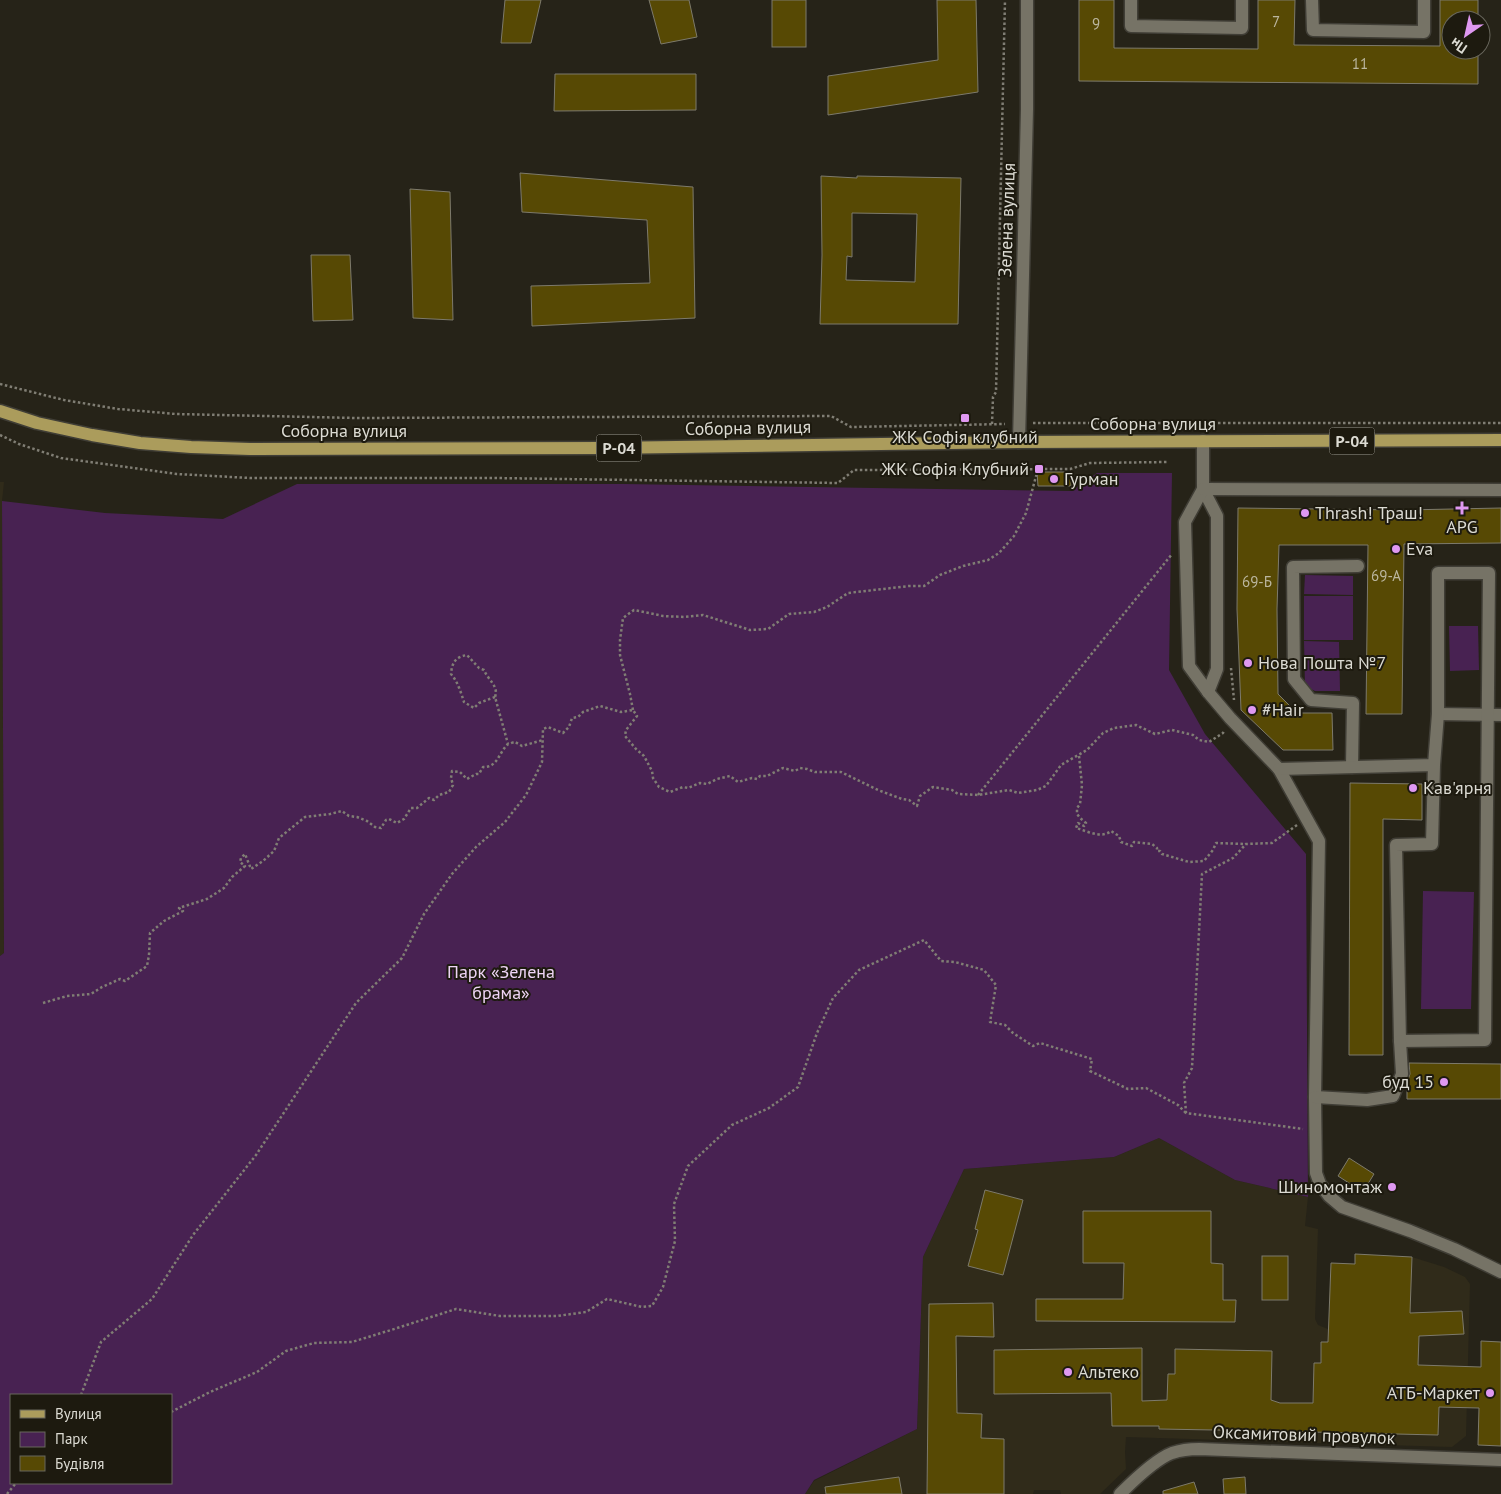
<svg xmlns="http://www.w3.org/2000/svg" width="1501" height="1494" font-family="'PT Sans',sans-serif">
<rect width="100%" height="100%" fill="#262318"/>
<g fill="#302b1a">
<polygon points="0,482 4,482 2,501 4,953 0,956"/>
<polygon points="1159,1138 1235,1180 1308,1197 1305,1226 1318,1229 1315,1319 1318,1325 1328,1329 1409,1332 1412,1257 1444,1267 1465,1277 1470,1284 1466,1436 1452,1447 1126,1437 1125,1452 1126,1469 1100,1494 1061,1494 1060,1490 1034,1490 1033,1494 805,1494 814,1481 917,1429 923,1257 964,1169 1114,1157"/>
</g>
<g fill="#482252" fill-rule="evenodd">
<path d="M1097 473H1172L1169 670 1205 734 1306 854 1308 1197 1235 1180 1159 1138 1114 1157 964 1169 923 1257 917 1429 814 1480 805 1494H0V956L4 953 2 501 105 513 223 519 297 484H624L1071 491ZM11 1395H171V1483H11Z"/>
<polygon points="1305,575 1353,576 1353,595 1304,594"/>
<rect x="1304" y="596" width="49" height="44"/>
<polygon points="1449,626 1478,626 1479,670 1450,671"/>
<polygon points="1304,641 1339,642 1340,691 1315,691 1305,686"/>
<polygon points="1423,891 1474,892 1471,1009 1421,1009"/>
</g>
<g fill="#574904" stroke="#7d7a6c" fill-rule="evenodd">
<polygon points="505,0 541,0 531,43 501,43"/>
<polygon points="649,0 689,0 697,37 661,44"/>
<rect x="772" y="0" width="34" height="47"/>
<polygon points="937,0 976,0 978,92 828,115 828,76 938,60"/>
<polygon points="1079,0 1114,0 1114,48 1258,49 1258,0 1295,0 1294,45 1440,46 1440,0 1478,0 1478,20 1451,20 1451,50 1478,50 1478,84 1079,81"/>
<polygon points="555,74 696,74 696,110 554,111"/>
<polygon points="520,173 693,187 695,318 532,326 531,286 650,283 647,220 522,212"/>
<path d="M821 176 857 178V176L961 178 958 324H820L822 255ZM852 213 917 214 915 282 846 280 847 256 852 257Z"/>
<polygon points="410,189 450,192 453,320 413,318"/>
<polygon points="311,255 350,255 353,320 313,321"/>
<polygon points="1037,472 1071,472 1071,486 1038,486"/>
<polygon points="1238,508 1404,510 1501,508 1501,543 1404,544 1402,714 1366,714 1368,545 1279,545 1277,609 1278,694 1297,713 1332,713 1333,750 1283,750 1241,710 1237,609"/>
<polygon points="1350,783 1422,784 1422,820 1383,819 1383,1055 1349,1055"/>
<polygon points="1409,1063 1501,1064 1501,1099 1407,1099 1407,1083 1410,1074"/>
<polygon points="1349,1158 1374,1174 1363,1192 1338,1176"/>
<polygon points="985,1190 1023,1200 1003,1275 968,1266 978,1230 975,1229"/>
<polygon points="1083,1211 1211,1211 1211,1263 1223,1264 1223,1300 1236,1300 1235,1322 1036,1321 1036,1299 1123,1299 1124,1263 1083,1263"/>
<polygon points="1355,1254 1412,1257 1410,1313 1462,1311 1464,1334 1419,1336 1418,1365 1481,1367 1481,1341 1501,1342 1501,1446 1478,1445 1479,1408 1439,1407 1438,1435 1270,1431 1159,1429 1159,1426 1112,1426 1111,1393 994,1394 994,1350 1142,1348 1142,1401 1167,1400 1168,1374 1175,1374 1175,1349 1272,1351 1271,1400 1280,1403 1313,1403 1314,1363 1321,1363 1321,1342 1328,1342 1331,1263 1355,1264"/>
<rect x="1262" y="1256" width="26" height="44"/>
<polygon points="993,1303 994,1337 956,1336 957,1413 982,1414 981,1438 1004,1439 1004,1494 927,1494 929,1304"/>
<polygon points="899,1477 902,1494 826,1494 825,1487"/>
<polygon points="1245,1477 1246,1494 1224,1494 1223,1479"/>
<polygon points="1194,1482 1198,1494 1163,1494 1163,1491"/>
</g>
<g fill="none" stroke-linecap="round" stroke-linejoin="round">
<g stroke="#403e36" stroke-width="15">
<g id="minor">
<polyline points="1131,0 1131,26 1242,28 1242,0"/>
<polyline points="1312,0 1313,30 1424,32 1424,0"/>
<polyline points="1203,441 1203,489 1217,516 1217,669 1208,692"/>
<polyline points="1019,442 1027,109 1027,0"/>
<polyline points="1203,489 1185,522 1189,666 1208,692 1230,718 1279,769 1319,841 1315,1097 1316,1173 1320,1184 1329,1196 1342,1207 1410,1231 1454,1249 1501,1272"/>
<polyline points="1203,489 1501,490"/>
<polyline points="1438,714 1501,715"/>
<polyline points="1352,767 1353,703 1311,700 1294,679 1293,567 1358,566"/>
<polyline points="1279,769 1434,765 1438,714 1438,573 1489,573 1485,1040 1400,1041 1396,845 1432,844 1434,765"/>
<polyline points="1315,1097 1367,1100 1393,1096 1402,1074 1400,1041"/>
<path d="M1120 1494C1132 1482 1156 1459 1172 1453 1181 1450 1189 1449 1199 1449L1501 1460"/>
</g>
</g>
<g stroke="#403e36" stroke-width="15">
<polyline id="major" points="0,411 37,423 92,435 140,443 191,447 250,449 605,448 1019,442 1501,440"/>
</g>
<g stroke="#807e74" stroke-width="2.5" stroke-dasharray="2.5 2.5" stroke-linecap="butt">
<polyline points="0,384 64,400 118,409 176,414 356,418 831,416 851,427 1005,424"/>
<polyline points="1033,423 1501,423"/>
<polyline points="992,424 993,397 996,392 1005,0"/>
<polyline points="0,435 19,444 61,458 177,474 250,478 494,478 838,483 854,470 1070,469 1090,463 1168,462"/>
<polyline points="1231,668 1234,700"/>
<path d="M495 697 479 703 474 708 464 702C461 693 458 682 451 674 452 663 455 657 467 655L479 668 484 670C488 680 499 686 495 697L508 744"/>
<polyline points="633,710 630,694 620,655 620,640 623,618 634,610 663,616 684,617 703,615 750,630 768,629 789,614 814,612 827,607 848,593 909,586 924,586 940,575 963,566 988,560 999,553 1014,536 1026,513 1038,469"/>
<path d="M1079 756 1082 785 1080 804 1077 808V814L1080 818 1086 823 1084 826 1078 823 1076 828C1087 831 1101 839 1111 831L1119 836 1121 842 1132 846 1134 842 1152 844 1157 848V851H1160L1162 854 1189 862 1204 861 1213 850 1216 843 1246 844"/>
<polyline points="978,795 1172,554"/>
<polyline points="1297,825 1272,843 1246,844 1233,858 1202,874 1192,1068 1184,1083 1186,1113 1303,1129"/>
<path d="M43 1003 67 996 91 994 102 987 120 979 125 981 147 966 149 955 150 933 164 921 183 911 179 908 207 899 224 888 232 877 245 866 240 862 241 858 245 854 251 869 263 861 274 851 279 838 305 817 330 814 342 811 349 816 357 817 367 821 375 827 381 828 386 820 389 819 397 823 404 819 411 808H417L429 798 434 800 439 795 449 792 453 785 451 778 452 771 460 772 467 779 476 774H479L483 767C497 768 499 753 507 745 509 744 513 742 515 742L522 746 543 740"/>
<polyline points="81,1395 101,1342 152,1299 193,1235 256,1155 356,1003 402,958 424,914 452,874 476,847 505,822 526,795 542,762 543,729 548,727 563,733 569,727 572,718 578,717 583,712 600,706 621,712 633,710 637,716 626,730 625,736 636,749 644,756 652,771 653,778 659,787 670,792 683,787 688,788 700,783 707,784 717,779 730,776 738,782 752,778 757,779 760,776 767,776 783,768 795,771 800,768 807,769 815,772 841,772 878,790 902,799 909,800 917,806 920,796 933,787 952,790 958,794 978,795 1009,790 1018,793 1037,790 1046,786 1061,765 1087,750 1103,733 1114,728 1136,725 1155,734 1172,730 1193,735 1199,740 1209,742 1223,733 1224,731"/>
<polyline points="171,1412 210,1392 257,1372 286,1351 314,1343 352,1342 391,1330 456,1309 500,1316 557,1316 586,1312 607,1299 642,1307 652,1306 663,1287 675,1241 674,1204 688,1166 732,1125 769,1108 798,1087 817,1033 833,998 859,970 924,940 941,961 955,962 984,970 996,985 990,1022 1005,1025 1013,1033 1033,1046 1040,1043 1092,1059 1090,1071 1128,1089 1146,1088 1178,1105 1186,1113"/>
<polyline points="7,1494 16,1483"/>
</g>
<use href="#minor" stroke="#767366" stroke-width="12"/>
<use href="#major" stroke="#ab9c5c" stroke-width="12"/>
</g>
<g fill="#df98f1" stroke="#1d1a0f" stroke-width="2">
<rect x="960" y="413" width="10" height="10" rx="2.5"/>
<rect x="1034" y="464" width="10" height="10" rx="2.5"/>
<circle cx="1054" cy="479" r="5"/>
<path d="M1459.5 500.5h5v5h5v5h-5v5h-5v-5h-5v-5h5z"/>
<circle cx="1305" cy="513" r="5"/>
<circle cx="1396" cy="549" r="5"/>
<circle cx="1248" cy="663" r="5"/>
<circle cx="1252" cy="710" r="5"/>
<circle cx="1413" cy="788" r="5"/>
<circle cx="1444" cy="1082" r="5"/>
<circle cx="1392" cy="1187" r="5"/>
<circle cx="1068" cy="1372" r="5"/>
<circle cx="1490" cy="1393" r="5"/>
</g>
<g text-anchor="middle" stroke-width="4" stroke-linejoin="round" paint-order="stroke">
<g font-size="15" fill="#bbb69f">
<text x="1276" y="27">7</text>
<text x="1096" y="29">9</text>
<text x="1360" y="69">11</text>
<text x="1386" y="581">69-А</text>
<text x="1257" y="587">69-Б</text>
</g>
<g fill="#1d1a0f" stroke="#a3a198" stroke-width="1">
<rect x="1329.5" y="427.5" width="45" height="27" rx="4"/>
<rect x="596.5" y="434.5" width="45" height="27" rx="4"/>
</g>
<g font-size="16" font-weight="bold" fill="#dcdbd3">
<text x="1352" y="447">Р-04</text>
<text x="619" y="454">Р-04</text>
</g>
<g font-size="18" fill="#dcdbd3" stroke="#1d1a0f">
<text transform="translate(1007 220) rotate(-88)" y="6">Зелена вулиця</text>
<text x="1153" y="430">Соборна вулиця</text>
<text transform="translate(748 428) rotate(-1)" y="6">Соборна вулиця</text>
<text x="344" y="437">Соборна вулиця</text>
<text transform="translate(1304 1435) rotate(2)" y="6">Оксамитовий провулок</text>
</g>
<g font-size="18" fill="#dcdbd3" stroke="#1d1a0f" text-anchor="start">
<text x="965" y="443" text-anchor="middle">ЖК Софія клубний</text>
<text x="1029" y="475" text-anchor="end">ЖК Софія Клубний</text>
<text x="1064" y="485">Гурман</text>
<text x="1315" y="519">Thrash! Траш!</text>
<text x="1462" y="533" text-anchor="middle">APG</text>
<text x="1406" y="555">Eva</text>
<text x="1258" y="669">Нова Пошта №7</text>
<text x="1262" y="716">#Hair</text>
<text x="1423" y="794">Кав'ярня</text>
<text x="1434" y="1088" text-anchor="end">буд 15</text>
<text x="1382" y="1193" text-anchor="end">Шиномонтаж</text>
<text x="1078" y="1378">Альтеко</text>
<text x="1480" y="1399" text-anchor="end">АТБ-Маркет</text>
</g>
<g font-size="18" fill="#eed4f5" stroke="#1d1a0f">
<text x="501" y="978">Парк «Зелена<tspan x="501" dy="21">брама»</tspan></text>
</g>
</g>
<rect x="10" y="1394" width="162" height="90" fill="#1d1a0f" stroke="#69675d"/>
<rect x="20" y="1410" width="25" height="8" fill="#ab9c5c" stroke="#69675d"/>
<text x="55" y="1419" font-size="15" fill="#dcdbd3">Вулиця</text>
<rect x="20" y="1432" width="25" height="15" fill="#482252" stroke="#69675d"/>
<text x="55" y="1444" font-size="15" fill="#dcdbd3">Парк</text>
<rect x="20" y="1456" width="25" height="15" fill="#574904" stroke="#69675d"/>
<text x="55" y="1469" font-size="15" fill="#dcdbd3">Будівля</text>
<g transform="translate(1466 35) rotate(214)"><circle r="24" fill="#1d1a0f" stroke="#69675d"/>
<path d="M0-4L9 19L0 12L-9 19Z" fill="#df98f1"/>
<text y="-8" font-size="14" font-weight="bold" text-anchor="middle" fill="#dcdbd3">Пн</text>
</g>
</svg>
